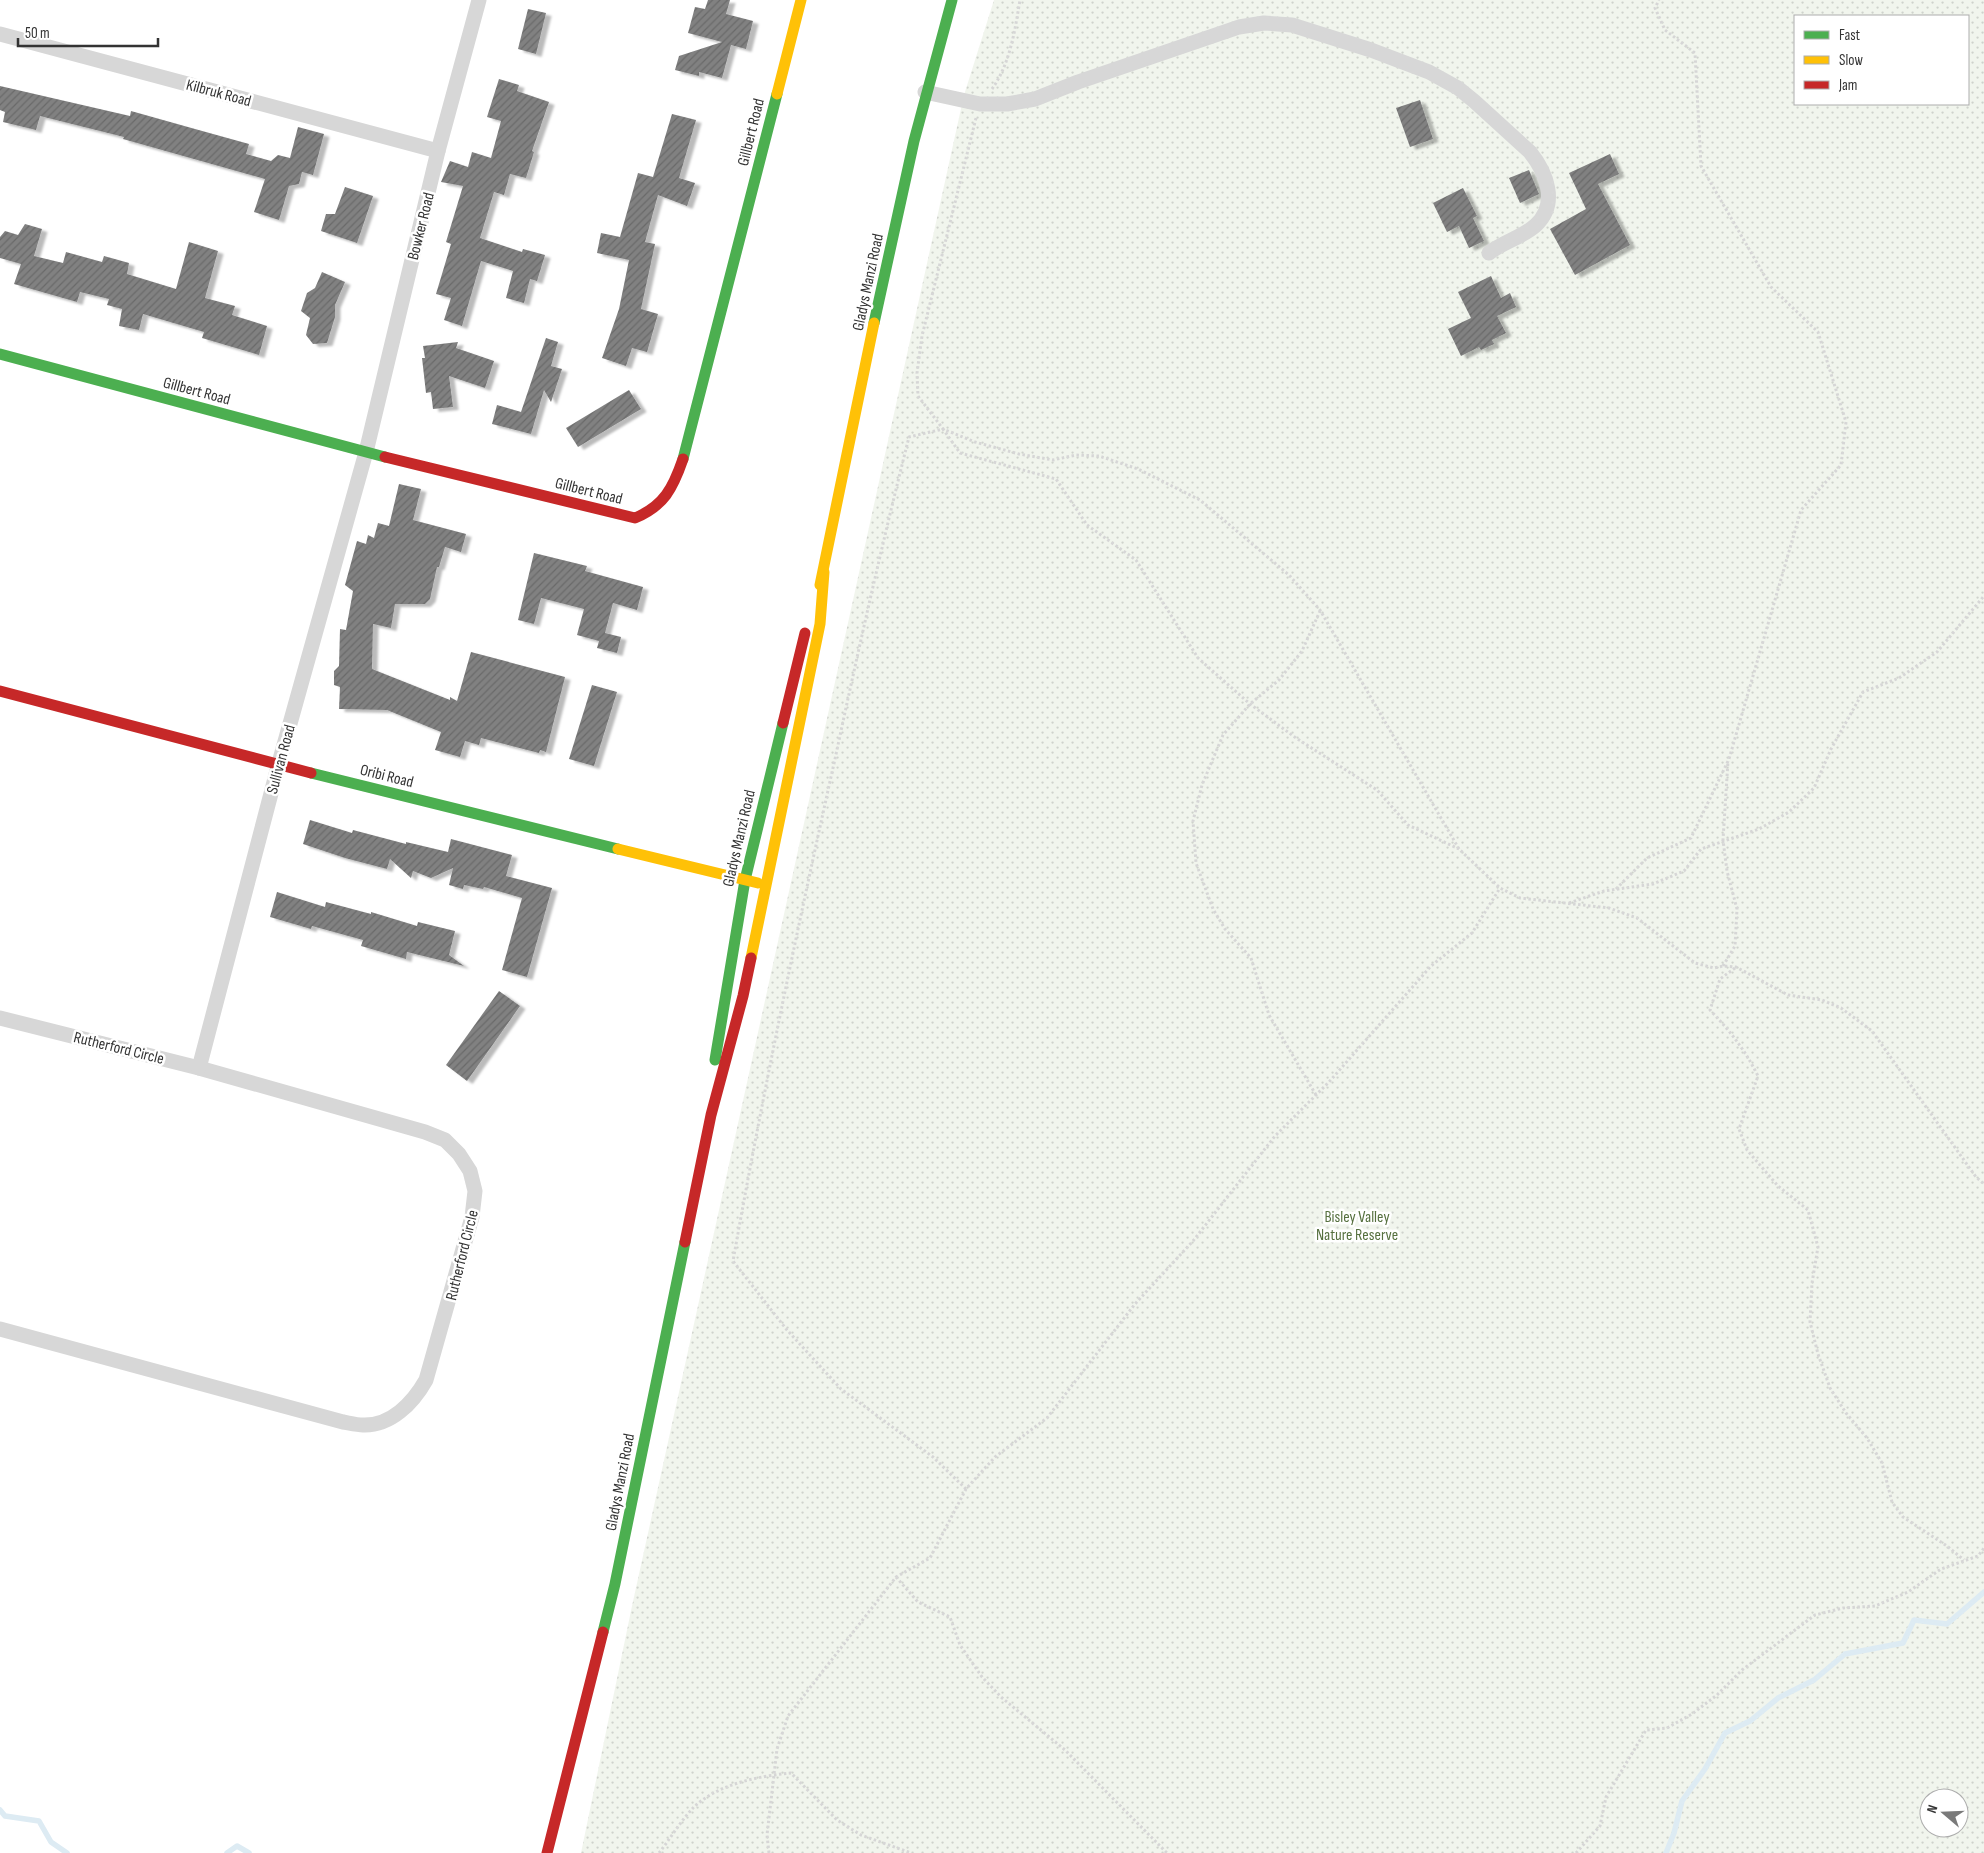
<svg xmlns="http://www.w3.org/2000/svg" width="1984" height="1853" font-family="'Sofia Sans Condensed',sans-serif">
<defs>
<pattern id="grass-dots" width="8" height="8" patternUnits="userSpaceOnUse" patternTransform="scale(1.25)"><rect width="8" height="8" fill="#f1f5ed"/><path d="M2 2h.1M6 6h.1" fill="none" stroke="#cfd2cc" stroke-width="1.8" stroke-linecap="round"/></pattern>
<pattern id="building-hatch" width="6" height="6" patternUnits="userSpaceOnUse" patternTransform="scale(1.25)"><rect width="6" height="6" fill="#818181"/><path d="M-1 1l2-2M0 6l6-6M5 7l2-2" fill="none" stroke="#6a6a6a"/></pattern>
<filter id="shadow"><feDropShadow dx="5.5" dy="3" stdDeviation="1" flood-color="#0004"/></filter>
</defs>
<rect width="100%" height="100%" fill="#fff"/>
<path fill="url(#grass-dots)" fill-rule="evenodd" d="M994 0H1984V1853H581L632 1606 964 95ZM1795 16H1968V104H1795ZM1929 1798H1959V1828H1929Z"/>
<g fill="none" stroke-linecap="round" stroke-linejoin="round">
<g stroke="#ddebf3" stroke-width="5.5">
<polyline points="0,1810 5,1816 39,1821 51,1842 67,1853"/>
<polyline points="227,1853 237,1846 249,1853"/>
<polyline points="1666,1853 1674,1833 1682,1801 1705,1769 1725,1733 1750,1721 1778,1698 1814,1680 1845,1654 1903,1643 1914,1620 1947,1624 1984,1592"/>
</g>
</g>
<g fill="url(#building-hatch)" filter="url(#shadow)">
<polygon points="708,0 730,0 726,14 753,21 746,49 731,45 722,78 699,72 699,76 675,70 679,56 722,42 688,33 695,7 705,9"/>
<polygon points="528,9 546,13 536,54 518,49"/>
<polygon points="499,79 519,85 517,91 549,102 532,151 534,152 526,178 510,174 504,195 494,192 480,238 522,252 523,249 545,255 537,281 530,279 524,303 506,298 513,271 481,261 462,326 444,320 451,298 436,294 451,244 446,242 463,186 441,182 450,161 468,167 472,152 491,158 501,121 487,117"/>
<polygon points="0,86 130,116 131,111 195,129 249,144 246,154 271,161 278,155 290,158 298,127 324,134 313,175 302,172 299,184 289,186 279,220 254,212 265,179 123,139 124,137 40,116 36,130 3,122 5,112 0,110"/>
<polygon points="1420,100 1433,139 1410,147 1396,108"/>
<polygon points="672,114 696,120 679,178 695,183 687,206 658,195 645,242 655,244 641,309 658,314 647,352 632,348 626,366 602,358 619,309 629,260 597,253 601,233 620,237 638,173 653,177"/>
<polygon points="1610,154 1619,174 1598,184 1630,245 1575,275 1550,229 1586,209 1569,173"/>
<polygon points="1529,170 1539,194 1520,203 1509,178"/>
<polygon points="345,187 373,196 357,243 321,231 326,214 335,214"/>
<polygon points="1463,188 1477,216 1473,218 1484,241 1469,248 1459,226 1447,232 1433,203"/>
<polygon points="25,224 42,229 34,256 63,263 66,252 102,262 104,256 129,263 127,274 176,289 189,242 218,251 205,298 235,306 232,315 267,326 259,355 202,338 204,332 143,314 139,330 119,326 122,309 107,305 109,299 80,292 77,302 14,284 21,264 0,258 0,237 5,231 18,235"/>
<polygon points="322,272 345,282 335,305 335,317 327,343 313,344 306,335 310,318 301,311 307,293 315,288"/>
<polygon points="1491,276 1501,298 1510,293 1516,307 1497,316 1506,333 1492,340 1494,344 1481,350 1479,347 1461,356 1448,329 1471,318 1458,292"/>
<polygon points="546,338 558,342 551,366 562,369 551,402 544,390 531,434 492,424 497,405 521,412"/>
<polygon points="458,342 456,348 494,361 485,388 449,376 453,407 433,409 431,392 426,393 422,358 425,358 423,346"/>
<polygon points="629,390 641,409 578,447 566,428"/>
<polygon points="399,484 421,489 413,520 466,534 461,552 445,547 439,567 437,567 430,599 425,604 395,604 391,628 373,624 372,669 450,700 450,697 457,701 471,652 565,677 546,752 540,750 539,753 481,738 479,745 465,741 460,757 435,750 441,732 387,710 339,709 340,687 334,685 334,671 339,666 340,629 346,630 353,591 345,585 357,541 366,544 368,535 374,538 378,523 389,526"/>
<polygon points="534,553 587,566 585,571 643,587 637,610 613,603 605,633 621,637 617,653 597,648 599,641 577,635 584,609 541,598 534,624 518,620"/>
<polygon points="592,685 617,692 594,766 569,759"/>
<polygon points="310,820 352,833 353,830 406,844 406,842 448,852 451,839 512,855 506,876 552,888 527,977 502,970 522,898 484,887 483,889 464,885 463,889 449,885 453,868 431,878 413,871 411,878 390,859 387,869 345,858 303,844"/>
<polygon points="277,892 325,907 326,902 371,914 371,912 417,926 418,922 455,931 449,955 464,966 407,952 406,959 361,946 363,940 312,926 311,929 270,917"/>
<polygon points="499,991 520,1006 467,1081 446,1065"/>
</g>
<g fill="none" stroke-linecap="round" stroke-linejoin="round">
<g stroke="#d6d6d6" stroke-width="3" stroke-dasharray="2.5 2.5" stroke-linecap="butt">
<path d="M992 89C1010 64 1015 30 1020 0"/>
<polyline points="976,118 922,336 917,373 918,396 943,429 975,442 1019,454 1053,460 1076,455 1099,456 1138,469 1200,500 1289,575 1320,610 1459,849 1500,888 1520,898 1609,908 1637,918 1695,963 1714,968 1723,966 1736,967 1788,995 1822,1000 1841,1008 1872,1031 1976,1177 1984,1184"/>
<polyline points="1616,889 1647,858 1691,838 1729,759 1801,510 1841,465 1846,422 1818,332 1771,287 1701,166 1695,53 1665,30 1655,8 1659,0"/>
<polyline points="1569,903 1604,891 1653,884 1684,871 1701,849 1759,829 1789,812 1814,788 1831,749 1863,692 1899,678 1937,652 1984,596"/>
<polyline points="1723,966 1735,946 1737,909 1727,871 1723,840 1728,761"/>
<path d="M1735 968 1720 979 1710 1010C1731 1032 1745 1050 1758 1076L1739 1129 1747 1150 1778 1186 1808 1210 1818 1247 1812 1283 1810 1322 1818 1354 1830 1388 1846 1413 1867 1438 1882 1463 1892 1502 1903 1517 1947 1546 1964 1560"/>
<polyline points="1316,1095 1269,1015 1251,958 1225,929 1213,909 1196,863 1193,821 1202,785 1223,735 1250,704 1279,680 1302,651 1320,611"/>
<path d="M966 1489 933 1457 841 1389 787 1330 733 1261C763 1093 798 925 835 759 858 651 882 544 909 437L943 429 960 453 1056 479 1087 525 1136 560 1198 658 1250 704 1296 738 1377 790 1408 825 1459 849"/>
<polyline points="896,1577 918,1602 950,1617 960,1645 982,1677 1001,1697 1065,1750 1167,1853"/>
<path d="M659 1853C670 1839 682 1819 694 1807 718 1784 759 1776 791 1773L837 1820 861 1835 911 1853"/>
<polyline points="769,1853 767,1835 777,1749 788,1716 896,1577 930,1558 966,1489 995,1457 1047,1418 1135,1304 1193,1241 1275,1136 1329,1082 1431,966 1472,933 1500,888"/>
<polyline points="1576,1853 1600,1826 1606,1797 1646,1730 1667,1728 1692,1714 1717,1695 1742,1670 1815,1615 1843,1608 1875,1606 1908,1592 1941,1569 1978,1556 1984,1548"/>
</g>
<g stroke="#d7d7d7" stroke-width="15">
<polyline points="0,34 438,151"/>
<path d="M925 92 980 104H1007L1035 99 1078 82 1239 27 1264 23 1292 25 1371 50 1429 72 1458 88 1474 101 1530 152C1546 172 1559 203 1536 225 1523 237 1503 242 1489 253"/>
<path d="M0 1018 199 1068 425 1132 445 1140 459 1154 470 1171 475 1191 472 1217 426 1380C413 1403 391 1426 363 1425 357 1425 349 1423 343 1422L0 1329"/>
<polyline points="199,1068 279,763 366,452 438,151 479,0"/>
</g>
<g stroke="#4caf50" stroke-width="11">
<polyline points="874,323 914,141 952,0"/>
<polyline points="0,354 385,457"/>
<polyline points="683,459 777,94"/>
<polyline points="311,773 618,849"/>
<polyline points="715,1060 745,880 783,723"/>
<polyline points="603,1632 615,1584 685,1242"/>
</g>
<g stroke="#ffc107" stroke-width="11">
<polyline points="777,94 801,0"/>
<polyline points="820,585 874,323"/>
<polyline points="618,849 758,883"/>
<polyline points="751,958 820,624 824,572"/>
</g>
<g stroke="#c62828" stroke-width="11">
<path d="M385 457 635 518C664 506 673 488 683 459"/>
<polyline points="0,691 311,773"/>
<polyline points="783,723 805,633"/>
<polyline points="685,1242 711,1115 743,996 751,958"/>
<polyline points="547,1853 603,1632"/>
</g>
</g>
<g text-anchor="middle" stroke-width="5" stroke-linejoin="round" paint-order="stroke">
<g font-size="16" fill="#333" stroke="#fff">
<text transform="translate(219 92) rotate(15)" y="6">Kilbruk Road</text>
<text transform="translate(750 132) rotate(-76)" y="6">Gillbert Road</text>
<text transform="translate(420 226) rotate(-76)" y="6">Bowker Road</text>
<text transform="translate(867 282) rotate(-78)" y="6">Gladys Manzi Road</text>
<text transform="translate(197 390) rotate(15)" y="6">Gillbert Road</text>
<text transform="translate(589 490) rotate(14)" y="6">Gillbert Road</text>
<text transform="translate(280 759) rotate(-75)" y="6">Sullivan Road</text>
<text transform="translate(387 775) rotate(14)" y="6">Oribi Road</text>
<text transform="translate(738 838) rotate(-77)" y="6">Gladys Manzi Road</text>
<text transform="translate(119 1047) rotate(14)" y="6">Rutherford Circle</text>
<text transform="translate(461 1255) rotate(-76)" y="6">Rutherford Circle</text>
<text transform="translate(619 1482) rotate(-79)" y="6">Gladys Manzi Road</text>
</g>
<g font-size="16" fill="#56703f" stroke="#fff">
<text x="1357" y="1222">Bisley Valley<tspan x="1357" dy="18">Nature Reserve</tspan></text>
</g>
</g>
<rect x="1794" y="15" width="175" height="90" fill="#ffffff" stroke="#adadad"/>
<rect x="1804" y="31" width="25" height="8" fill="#4caf50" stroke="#adadad"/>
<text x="1839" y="40" font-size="15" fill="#333333">Fast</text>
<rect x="1804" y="56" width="25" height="8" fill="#ffc107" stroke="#adadad"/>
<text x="1839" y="65" font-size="15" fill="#333333">Slow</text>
<rect x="1804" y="81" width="25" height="8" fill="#c62828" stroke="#adadad"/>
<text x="1839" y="90" font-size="15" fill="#333333">Jam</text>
<g transform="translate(1944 1813) rotate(289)"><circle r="24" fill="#ffffff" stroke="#adadad"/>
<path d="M0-4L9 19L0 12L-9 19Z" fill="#7a7a7a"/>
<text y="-8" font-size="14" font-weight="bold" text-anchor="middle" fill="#333333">N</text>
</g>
<path d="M18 38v8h140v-8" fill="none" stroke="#333333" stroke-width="2.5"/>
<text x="25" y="38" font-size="15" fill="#333333" stroke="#ffffff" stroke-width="4" paint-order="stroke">50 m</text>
</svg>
